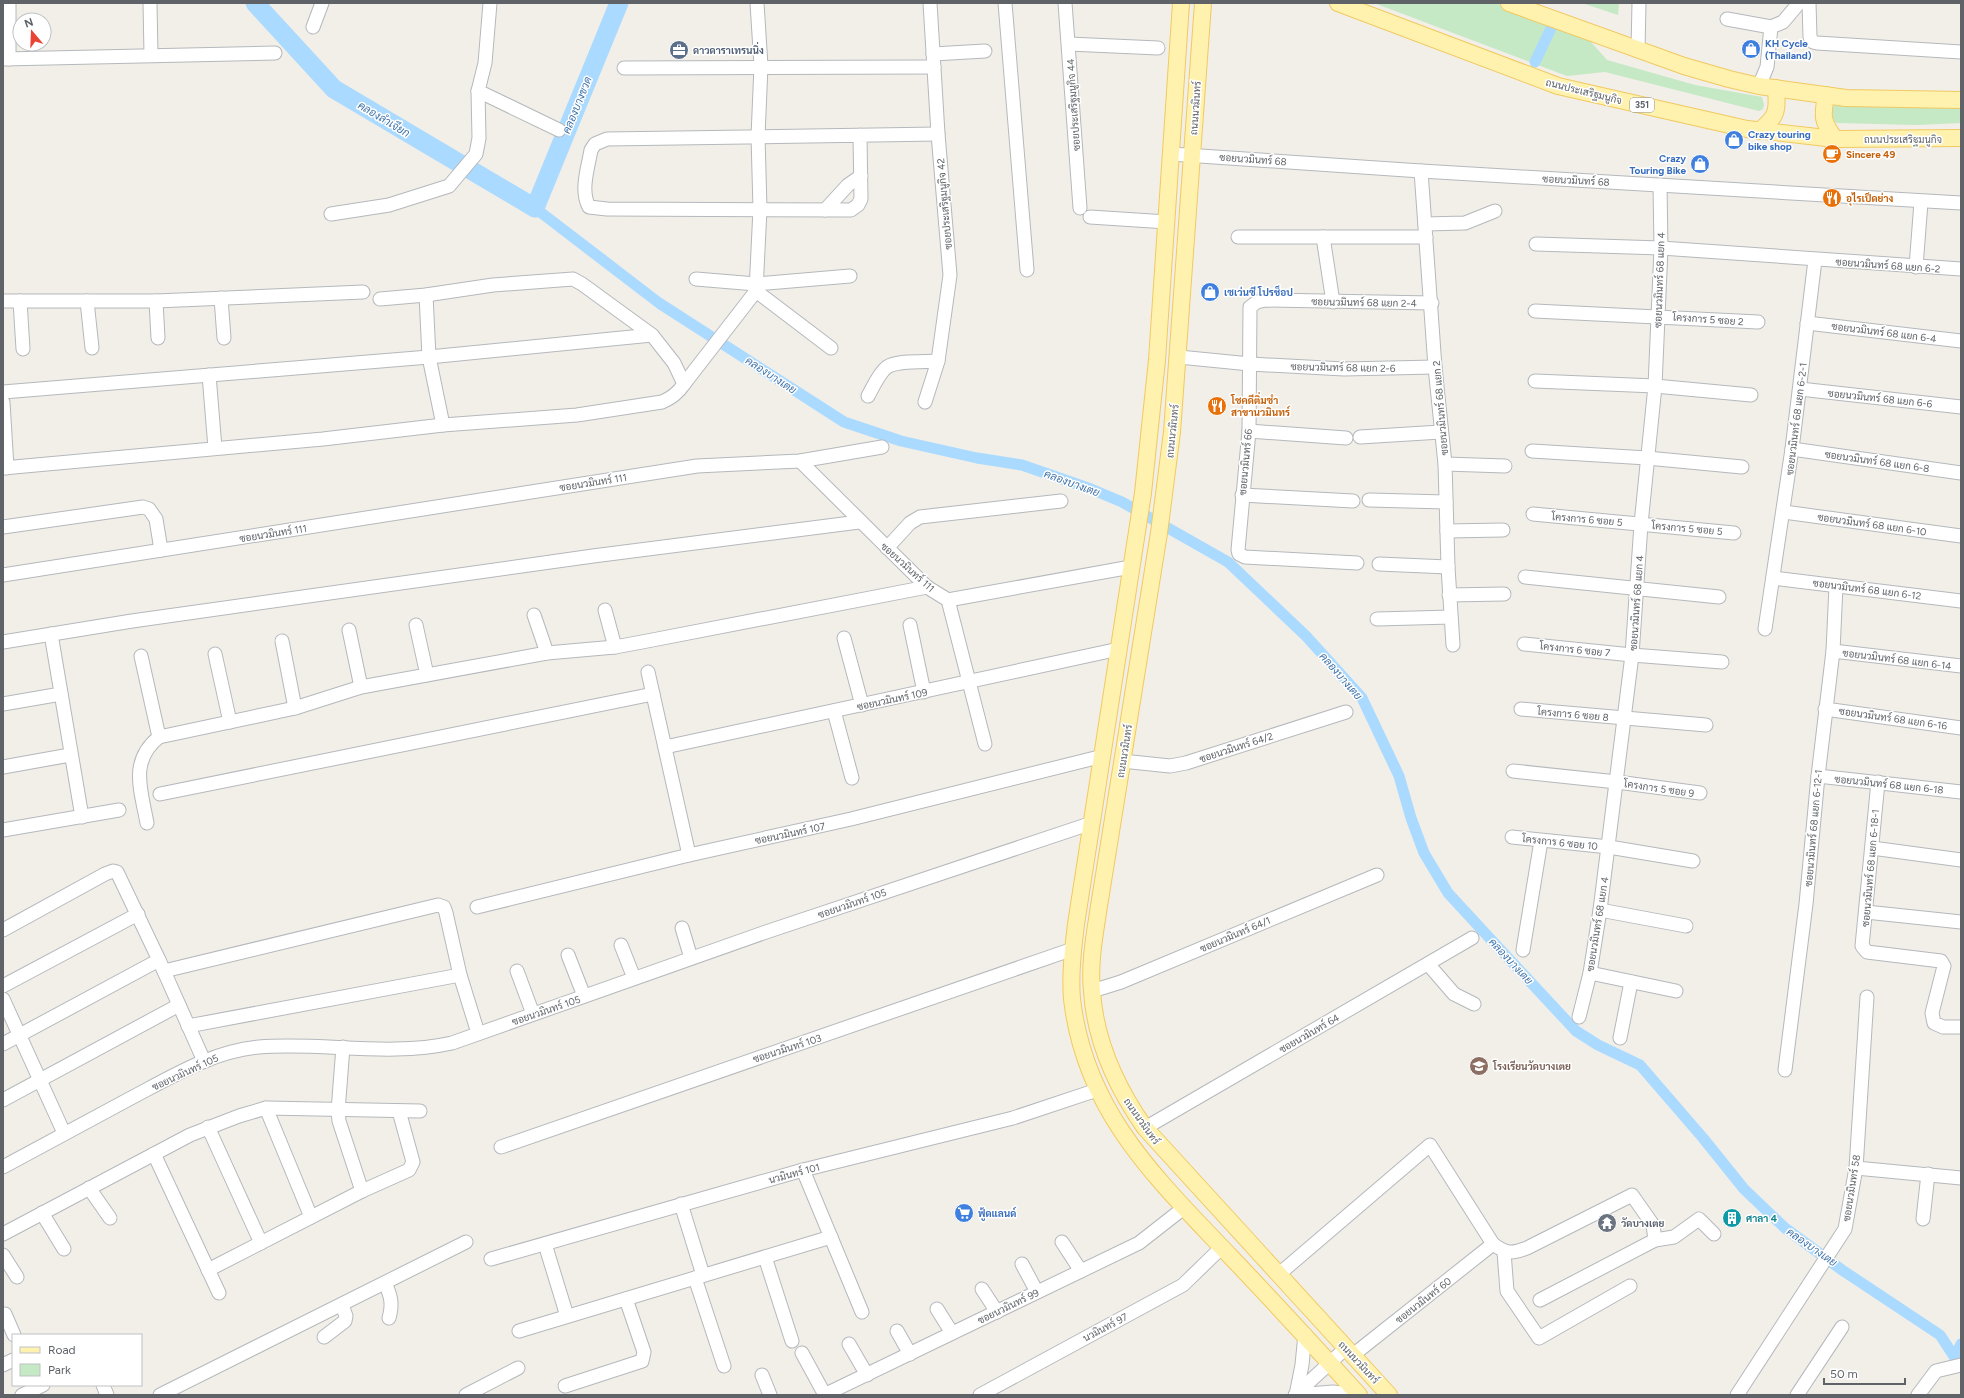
<svg xmlns="http://www.w3.org/2000/svg" width="1964" height="1398" font-family="Figtree,Sarabun,sans-serif">
<rect width="100%" height="100%" fill="#f1efe8"/>
<g fill="#c5e8c5">
<polygon points="1374,3 1495,3 1583,33 1607,60 1695,85 1762,97 1764,105 1763,109 1759,111 1605,72 1567,76"/>
<polygon points="1582,3 1619,3 1618,15"/>
<polygon points="1836,104 1961,105 1961,123 1916,125 1837,123 1832,120 1830,110"/>
</g>
<g fill="none" stroke-linecap="round" stroke-linejoin="round">
<g stroke="#aadaff" stroke-width="11">
<polyline points="1535,62 1552,26"/>
<polyline points="535,208 659,303 844,422 901,441 977,458 1022,465 1091,489 1122,502 1228,562 1306,636 1362,698 1399,776 1411,818 1424,853 1448,893 1496,945 1576,1031 1598,1045 1640,1065 1703,1138 1744,1189 1785,1228 1842,1270 1940,1335 1961,1367"/>
<polyline points="1955,1357 1961,1344"/>
</g>
<polyline stroke="#aadaff" stroke-width="19" points="255,3 334,89 535,208 619,3"/>
<g stroke="#b5b8bc" stroke-width="15">
<g id="minor">
<polyline points="9,3 9,59"/>
<polyline points="150,3 151,55"/>
<polyline points="1005,3 1027,270"/>
<polyline points="1065,3 1080,208"/>
<polyline points="1809,3 1810,37 1813,42 1817,43 1961,52"/>
<polyline points="1727,19 1771,27 1783,22 1799,3"/>
<polyline points="313,27 322,3"/>
<polyline points="1069,44 1158,48"/>
<polyline points="1638,50 1639,3"/>
<polyline points="933,54 985,51"/>
<polyline points="3,59 275,53"/>
<polyline points="624,68 934,67"/>
<polyline points="1759,86 1767,67 1771,27"/>
<polyline points="478,91 559,130"/>
<path d="M860 135 861 199 858 205 851 210 607 209 589 207C580 190 588 168 591 150L595 144 607 139 938 134"/>
<polyline points="1171,154 1421,171 1961,203"/>
<polyline points="1421,171 1435,367 1445,464 1448,567 1453,645"/>
<polyline points="825,210 848,185 861,176"/>
<polyline points="331,214 389,205 449,186 476,154 479,138 478,91 485,63 490,3"/>
<polyline points="1090,217 1167,222"/>
<polyline points="1425,224 1465,223 1495,211"/>
<polyline points="1238,237 1426,237"/>
<polyline points="1323,237 1333,302"/>
<polyline points="1536,244 1661,248 1961,269"/>
<polyline points="1916,267 1921,202"/>
<polyline points="696,279 756,284 850,276"/>
<polyline points="756,291 831,348"/>
<polyline points="426,295 429,357 443,425"/>
<polyline points="221,298 224,338"/>
<polyline points="3,301 156,301 363,292"/>
<polyline points="20,301 23,349"/>
<polyline points="87,301 92,348"/>
<polyline points="156,301 158,338"/>
<polyline points="1535,311 1758,322"/>
<polyline points="1807,323 1961,341"/>
<polyline points="1179,357 1250,364 1344,369 1435,367"/>
<polyline points="209,375 215,448"/>
<polyline points="1535,381 1655,386 1751,395"/>
<polyline points="684,384 756,291 760,209 758,136 761,66 757,3"/>
<polyline points="1800,389 1961,407"/>
<polyline points="3,392 429,357 652,335"/>
<path d="M868 396C873 387 879 373 887 367 897 360 926 362 938 361"/>
<polyline points="3,402 7,468"/>
<polyline points="925,402 938,361 950,275 938,134 930,3"/>
<polyline points="1249,431 1346,438"/>
<polyline points="1360,437 1441,432"/>
<polyline points="1792,449 1961,473"/>
<polyline points="1532,451 1647,458 1742,467"/>
<polyline points="800,461 927,587 948,600 1131,567"/>
<polyline points="1445,464 1505,466"/>
<path d="M3 468 323 439 443 425 577 415 662 402C672 398 678 393 684 384L674 363 652 335 582 284 573 279 493 285 426 295 380 299"/>
<polyline points="1242,495 1353,501"/>
<polyline points="1369,500 1446,502"/>
<polyline points="1784,512 1961,536"/>
<polyline points="1533,514 1734,533"/>
<polyline points="3,527 143,507 149,509 156,519 161,550"/>
<polyline points="1447,531 1503,530"/>
<polyline points="887,548 910,523 920,517 1061,501"/>
<polyline points="1357,563 1245,557 1239,554 1238,550 1249,431 1250,307 1257,302 1265,300 1432,303"/>
<polyline points="1379,564 1448,567"/>
<polyline points="3,575 697,466 800,461 882,447"/>
<polyline points="1525,577 1719,597"/>
<polyline points="1773,578 1961,601"/>
<polyline points="1449,595 1504,594"/>
<polyline points="948,600 985,744"/>
<polyline points="605,610 615,647"/>
<polyline points="534,615 547,653"/>
<polyline points="1377,619 1451,617"/>
<polyline points="416,625 427,675"/>
<polyline points="910,625 924,692"/>
<polyline points="1765,629 1792,449 1815,260"/>
<polyline points="349,630 361,687"/>
<polyline points="51,634 82,817"/>
<polyline points="844,638 862,705"/>
<polyline points="282,641 295,708"/>
<polyline points="3,642 132,621 593,556 859,522"/>
<polyline points="1524,644 1632,655 1722,662"/>
<polyline points="1833,651 1961,666"/>
<polyline points="215,654 230,722"/>
<polyline points="141,656 159,737"/>
<polyline points="648,672 689,855"/>
<polyline points="3,704 61,694"/>
<polyline points="1521,709 1706,725"/>
<polyline points="1825,709 1961,728"/>
<polyline points="834,711 852,778"/>
<polyline points="665,747 1119,649"/>
<polyline points="1122,761 1170,766 1186,763 1346,712"/>
<polyline points="3,767 70,755"/>
<polyline points="1513,771 1617,782 1700,793"/>
<polyline points="1818,776 1961,792"/>
<polyline points="1878,782 1862,946 1867,952 1941,961 1944,966 1932,1013 1934,1023 1943,1027 1961,1027"/>
<polyline points="160,794 653,694"/>
<path d="M147 823C141 790 129 761 159 737L295 708 361 687 547 653 615 647 642 642 927 587"/>
<polyline points="3,830 119,810"/>
<polyline points="1512,837 1609,847 1693,861"/>
<polyline points="1872,848 1961,860"/>
<polyline points="477,907 689,855 851,819 1103,756"/>
<polyline points="1600,910 1686,926"/>
<polyline points="1866,912 1961,922"/>
<polyline points="682,928 691,958"/>
<polyline points="3,930 105,874 113,871 117,872 159,960 204,1061"/>
<polyline points="621,945 634,978"/>
<polyline points="1523,950 1541,841"/>
<polyline points="568,955 584,996"/>
<polyline points="1428,964 1454,994 1474,1004"/>
<polyline points="164,971 438,905 444,907 446,913 460,975 478,1033"/>
<polyline points="517,971 533,1014"/>
<polyline points="1590,973 1676,991"/>
<polyline points="3,986 138,914"/>
<polyline points="1092,991 1121,982 1377,875"/>
<polyline points="3,999 64,1133"/>
<polyline points="1579,1017 1590,973 1600,910 1632,655 1641,524 1655,386 1661,248 1660,185"/>
<polyline points="188,1026 460,975"/>
<polyline points="1620,1038 1631,982"/>
<polyline points="3,1044 159,960"/>
<polyline points="343,1047 338,1111 339,1121 362,1191"/>
<polyline points="1785,1070 1806,904 1818,776 1833,651 1836,586"/>
<polyline points="3,1100 179,1005"/>
<polyline points="266,1108 311,1217"/>
<polyline points="208,1127 261,1243"/>
<polyline points="1145,1128 1472,938"/>
<path d="M501 1147C691 1080 882 1015 1073 949"/>
<polyline points="154,1154 219,1293"/>
<path d="M3 1167C45 1144 88 1121 131 1098 171 1077 213 1051 259 1047 323 1042 389 1057 452 1043L766 932 1092 823"/>
<polyline points="1856,1168 1961,1178"/>
<polyline points="803,1170 862,1312"/>
<polyline points="89,1188 110,1218"/>
<polyline points="681,1204 703,1275"/>
<polyline points="42,1213 64,1249"/>
<polyline points="1923,1219 1928,1174"/>
<polyline points="3,1234 190,1135 239,1116 266,1108 420,1111"/>
<polyline points="1655,1240 1674,1237 1699,1219 1714,1234"/>
<polyline points="1062,1242 1081,1271"/>
<polyline points="545,1244 567,1316"/>
<polyline points="1504,1252 1507,1291 1539,1338 1630,1286"/>
<polyline points="3,1255 17,1277"/>
<polyline points="765,1257 792,1341"/>
<polyline points="491,1259 803,1170 1013,1118 1097,1090"/>
<polyline points="1022,1264 1037,1292"/>
<polyline points="208,1270 362,1191 409,1170 413,1162 399,1111"/>
<path d="M1278 1275 1430 1145 1493 1244C1507 1254 1511 1254 1527 1248L1632 1195 1653 1225 1655 1240 1540 1300"/>
<polyline points="695,1278 724,1366"/>
<path d="M385 1283C391 1296 393 1304 389 1318"/>
<polyline points="982,1289 997,1312"/>
<polyline points="937,1309 952,1333"/>
<polyline points="5,1314 14,1335"/>
<polyline points="519,1331 831,1237"/>
<polyline points="897,1331 910,1354"/>
<polyline points="324,1337 345,1321 346,1316 342,1305"/>
<polyline points="849,1344 867,1375"/>
<polyline points="802,1353 825,1395"/>
<polyline points="1353,1355 1493,1244"/>
<polyline points="3,1365 13,1360"/>
<polyline points="762,1375 770,1395"/>
<polyline points="103,1385 107,1395"/>
<polyline points="565,1386 642,1361 644,1352 626,1299"/>
<polyline points="22,1395 43,1385"/>
<polyline points="160,1395 466,1242"/>
<polyline points="466,1395 518,1368"/>
<polyline points="824,1395 1139,1243 1185,1207"/>
<polyline points="980,1395 1183,1285 1222,1247"/>
<polyline points="1295,1395 1346,1348"/>
<polyline points="1296,1395 1302,1365 1305,1334"/>
<polyline points="1296,1395 1333,1392 1356,1395"/>
<polyline points="1737,1395 1845,1229 1856,1168 1867,997"/>
<polyline points="1797,1395 1842,1327"/>
<polyline points="1918,1395 1936,1371 1961,1365"/>
</g>
</g>
<g stroke="#f2c960" stroke-width="18">
<g id="major">
<path d="M1181 3 1157 360 1143 493 1076 924C1073 949 1070 974 1072 999 1085 1112 1156 1178 1230 1256 1274 1302 1316 1348 1359 1395"/>
<path d="M1203 3 1172 432 1159 533 1099 906C1095 933 1089 963 1092 991 1095 1040 1117 1088 1145 1128L1389 1395"/>
<polyline points="1338,3 1558,86 1747,129 1835,139 1961,138"/>
<polyline points="1509,3 1684,66 1729,79 1759,86 1846,98 1961,100"/>
<path d="M1826 95C1822 117 1822 121 1835 139"/>
<path d="M1759 131C1777 117 1778 111 1776 88"/>
</g>
</g>
<use href="#minor" stroke="#fff" stroke-width="13"/>
<use href="#major" stroke="#fff2af" stroke-width="16"/>
</g>
<defs>
<g id="shop-disc" transform="scale(1)"><circle r="9.5" fill="#3f7fe0" stroke="#fff"/><path d="M-5-2.5h2.3a2.7 3.5 0 0 1 5.4 0H5L5.5 6h-11ZM-1.5-2.5h3a1.5 2.3 0 0 0-3 0Z" fill="#fff"/></g>
<g id="office-disc" transform="scale(1)"><circle r="9.5" fill="#5c6f8a" stroke="#fff"/><path d="M-6-3h4V-5.5h4V-3h4V5H-6ZM-1-4.5V-3h2v-1.5ZM-6 0V1H6V0Z" fill="#fff"/></g>
<g id="cafe-disc" transform="scale(1)"><circle r="9.5" fill="#e8710a" stroke="#fff"/><path d="M-5.5-4.5H6V0H3Q3 3.5 0 3.5H-2.5Q-5.5 3.5-5.5 0ZM3-3.2v2h1.7v-2ZM-6 4.5H4V6H-6Z" fill="#fff"/></g>
<g id="restaurant-disc" transform="scale(1)"><circle r="9.5" fill="#e8710a" stroke="#fff"/><path d="M-5-6h1v4h1v-4h1v4h1v-4h1v5L-1.5 .5V6h-2V.5L-5-1ZM5-6V6H3V1.5H1.5Q1.5-4 5-6Z" fill="#fff"/></g>
<g id="school-disc" transform="scale(1)"><circle r="9.5" fill="#8d6e63" stroke="#fff"/><path d="M0-5L7-2L0 1L-7-2ZM-4 1L0 2.5L4 1V4Q0 6-4 4Z" fill="#fff"/></g>
<g id="supermarket-disc" transform="scale(1)"><circle r="9.5" fill="#3f7fe0" stroke="#fff"/><path d="M-6-5.5h2.5l.6 2H6L4.5 2H-2.5L-4.4-4H-6ZM-1.5 3.2a1.3 1.3 0 1 0 .1 0ZM3 3.2a1.3 1.3 0 1 0 .1 0Z" fill="#fff"/></g>
<g id="building-disc" transform="scale(1)"><circle r="9.5" fill="#0f9aa8" stroke="#fff"/><path d="M-4-6H4V6H1V3H-1V6H-4ZM-2.5-4.3h1.7v1.8h-1.7ZM.8-4.3h1.7v1.8H.8ZM-2.5-1h1.7V.8h-1.7ZM.8-1h1.7V.8H.8Z" fill="#fff"/></g>
<g id="temple-disc" transform="scale(1)"><circle r="9.5" fill="#6b7280" stroke="#fff"/><path d="M0-6L5-2H3V0L6.5 2.5H4V6H1.5V3h-3V6H-4V2.5H-6.5L-3 0V-2H-5Z" fill="#fff"/></g>
</defs>
<g fill-rule="evenodd">
<use href="#shop-disc" x="1751" y="49"/>
<use href="#office-disc" x="679" y="50"/>
<use href="#shop-disc" x="1734" y="140"/>
<use href="#cafe-disc" x="1832" y="154"/>
<use href="#shop-disc" x="1700" y="164"/>
<use href="#restaurant-disc" x="1832" y="198"/>
<use href="#shop-disc" x="1210" y="292"/>
<use href="#restaurant-disc" x="1217" y="406"/>
<use href="#school-disc" x="1479" y="1066"/>
<use href="#supermarket-disc" x="964" y="1213"/>
<use href="#building-disc" x="1732" y="1218"/>
<use href="#temple-disc" x="1607" y="1223"/>
</g>
<g text-anchor="middle" stroke-width="3" stroke-linejoin="round" paint-order="stroke">
<rect fill="#fff" stroke="#8f9295" stroke-width="1" x="1630" y="98" width="24" height="14" rx="3"/>
<g font-size="9" font-weight="bold" fill="#5f6368">
<text x="1642" y="108">351</text>
</g>
<g font-size="10" font-weight="bold" fill="#366cbe" stroke="#fff" text-anchor="start">
<text x="1765" y="47">KH Cycle<tspan x="1765" dy="12">(Thailand)</tspan></text>
<text x="1748" y="138">Crazy touring<tspan x="1748" dy="12">bike shop</tspan></text>
<text x="1686" y="162" text-anchor="end">Crazy<tspan x="1686" dy="12">Touring Bike</tspan></text>
<text x="1224" y="296">เซเว่นซี โปรช็อป</text>
<text x="978" y="1217">ฟู้ดแลนด์</text>
</g>
<g font-size="10" font-weight="bold" fill="#4e5e75" stroke="#fff" text-anchor="start">
<text x="693" y="54">ดาวดาราเทรนนิ่ง</text>
</g>
<g font-size="10" fill="#5f6368" stroke="#fff">
<text transform="translate(1584 91) rotate(14)" y="4">ถนนประเสริฐมนูกิจ</text>
<text transform="translate(1073 105) rotate(-94)" y="4">ซอยประเสริฐมนูกิจ 44</text>
<text transform="translate(1195 108) rotate(-86)" y="4">ถนนนวมินทร์</text>
<text x="1903" y="143">ถนนประเสริฐมนูกิจ</text>
<text transform="translate(1253 159) rotate(4)" y="4">ซอยนวมินทร์ 68</text>
<text transform="translate(1576 180) rotate(3)" y="4">ซอยนวมินทร์ 68</text>
<text transform="translate(944 204) rotate(-95)" y="4">ซอยประเสริฐมนูกิจ 42</text>
<text transform="translate(1888 265) rotate(4)" y="4">ซอยนวมินทร์ 68 แยก 6-2</text>
<text transform="translate(1659 280) rotate(-88)" y="4">ซอยนวมินทร์ 68 แยก 4</text>
<text transform="translate(1364 302) rotate(1)" y="4">ซอยนวมินทร์ 68 แยก 2-4</text>
<text transform="translate(1708 319) rotate(4)" y="4">โครงการ 5 ซอย 2</text>
<text transform="translate(1884 332) rotate(7)" y="4">ซอยนวมินทร์ 68 แยก 6-4</text>
<text transform="translate(1343 367) rotate(1)" y="4">ซอยนวมินทร์ 68 แยก 2-6</text>
<text transform="translate(1880 398) rotate(6)" y="4">ซอยนวมินทร์ 68 แยก 6-6</text>
<text transform="translate(1440 408) rotate(-95)" y="4">ซอยนวมินทร์ 68 แยก 2</text>
<text transform="translate(1796 419) rotate(-83)" y="4">ซอยนวมินทร์ 68 แยก 6-2-1</text>
<text transform="translate(1172 431) rotate(-84)" y="4">ถนนนวมินทร์</text>
<text transform="translate(1877 461) rotate(8)" y="4">ซอยนวมินทร์ 68 แยก 6-8</text>
<text transform="translate(1245 462) rotate(-85)" y="4">ซอยนวมินทร์ 66</text>
<text transform="translate(593 482) rotate(-9)" y="4">ซอยนวมินทร์ 111</text>
<text transform="translate(1587 519) rotate(5)" y="4">โครงการ 6 ซอย 5</text>
<text transform="translate(1872 524) rotate(8)" y="4">ซอยนวมินทร์ 68 แยก 6-10</text>
<text transform="translate(1687 528) rotate(5)" y="4">โครงการ 5 ซอย 5</text>
<text transform="translate(273 533) rotate(-9)" y="4">ซอยนวมินทร์ 111</text>
<text transform="translate(908 567) rotate(42)" y="4">ซอยนวมินทร์ 111</text>
<text transform="translate(1867 589) rotate(7)" y="4">ซอยนวมินทร์ 68 แยก 6-12</text>
<text transform="translate(1636 603) rotate(-86)" y="4">ซอยนวมินทร์ 68 แยก 4</text>
<text transform="translate(1575 649) rotate(6)" y="4">โครงการ 6 ซอย 7</text>
<text transform="translate(1897 659) rotate(7)" y="4">ซอยนวมินทร์ 68 แยก 6-14</text>
<text transform="translate(892 699) rotate(-12)" y="4">ซอยนวมินทร์ 109</text>
<text transform="translate(1573 714) rotate(5)" y="4">โครงการ 6 ซอย 8</text>
<text transform="translate(1893 718) rotate(8)" y="4">ซอยนวมินทร์ 68 แยก 6-16</text>
<text transform="translate(1236 747) rotate(-18)" y="4">ซอยนวมินทร์ 64/2</text>
<text transform="translate(1124 751) rotate(-81)" y="4">ถนนนวมินทร์</text>
<text transform="translate(1889 784) rotate(6)" y="4">ซอยนวมินทร์ 68 แยก 6-18</text>
<text transform="translate(1659 788) rotate(8)" y="4">โครงการ 5 ซอย 9</text>
<text transform="translate(1813 828) rotate(-85)" y="4">ซอยนวมินทร์ 68 แยก 6-12-1</text>
<text transform="translate(790 833) rotate(-12)" y="4">ซอยนวมินทร์ 107</text>
<text transform="translate(1560 842) rotate(6)" y="4">โครงการ 6 ซอย 10</text>
<text transform="translate(1870 868) rotate(-85)" y="4">ซอยนวมินทร์ 68 แยก 6-18-1</text>
<text transform="translate(852 903) rotate(-19)" y="4">ซอยนวมินทร์ 105</text>
<text transform="translate(1597 924) rotate(-81)" y="4">ซอยนวมินทร์ 68 แยก 4</text>
<text transform="translate(1235 934) rotate(-23)" y="4">ซอยนวมินทร์ 64/1</text>
<text transform="translate(546 1010) rotate(-19)" y="4">ซอยนวมินทร์ 105</text>
<text transform="translate(1309 1033) rotate(-30)" y="4">ซอยนวมินทร์ 64</text>
<text transform="translate(787 1048) rotate(-18)" y="4">ซอยนวมินทร์ 103</text>
<text transform="translate(185 1072) rotate(-25)" y="4">ซอยนวมินทร์ 105</text>
<text transform="translate(1142 1121) rotate(55)" y="4">ถนนนวมินทร์</text>
<text transform="translate(794 1173) rotate(-15)" y="4">นวมินทร์ 101</text>
<text transform="translate(1851 1188) rotate(-81)" y="4">ซอยนวมินทร์ 58</text>
<text transform="translate(1423 1300) rotate(-38)" y="4">ซอยนวมินทร์ 60</text>
<text transform="translate(1008 1306) rotate(-26)" y="4">ซอยนวมินทร์ 99</text>
<text transform="translate(1105 1327) rotate(-28)" y="4">นวมินทร์ 97</text>
<text transform="translate(1359 1362) rotate(47)" y="4">ถนนนวมินทร์</text>
</g>
<g font-size="10" font-weight="bold" fill="#c56008" stroke="#fff" text-anchor="start">
<text x="1846" y="158">Sincere 49</text>
<text x="1846" y="202">อุไรเป็ดย่าง</text>
<text x="1231" y="404">โชคดีติ่มซำ<tspan x="1231" dy="12">สาขานวมินทร์</tspan></text>
</g>
<g font-size="10" font-weight="bold" fill="#785e54" stroke="#fff" text-anchor="start">
<text x="1493" y="1070">โรงเรียนวัดบางเตย</text>
</g>
<g font-size="10" font-weight="bold" fill="#0d838f" stroke="#fff" text-anchor="start">
<text x="1746" y="1222">ศาลา 4</text>
</g>
<g font-size="10" font-weight="bold" fill="#5b616d" stroke="#fff" text-anchor="start">
<text x="1621" y="1227">วัดบางเตย</text>
</g>
<g font-size="11" font-style="italic" fill="#4174aa" stroke="#fff">
<text transform="translate(577 105) rotate(-68)" y="4">คลองบางขวด</text>
<text transform="translate(384 119) rotate(31)" y="4">คลองลำเจียก</text>
<text transform="translate(771 375) rotate(33)" y="4">คลองบางเตย</text>
<text transform="translate(1072 483) rotate(20)" y="4">คลองบางเตย</text>
<text transform="translate(1341 676) rotate(49)" y="4">คลองบางเตย</text>
<text transform="translate(1511 961) rotate(47)" y="4">คลองบางเตย</text>
<text transform="translate(1812 1247) rotate(35)" y="4">คลองบางเตย</text>
</g>
</g>
<rect width="1964" height="1398" fill="none" stroke="#5f6368" stroke-width="8"/>
<rect x="12" y="1334" width="130" height="52" fill="#ffffff" stroke="#bfc1c3"/>
<rect x="20" y="1347" width="20" height="6" fill="#fff2af" stroke="#bfc1c3"/>
<text x="48" y="1354" font-size="12" fill="#5f6368">Road</text>
<rect x="20" y="1364" width="20" height="12" fill="#c5e8c5" stroke="#bfc1c3"/>
<text x="48" y="1374" font-size="12" fill="#5f6368">Park</text>
<g transform="translate(32 32) rotate(341)"><circle r="19" fill="#ffffff" stroke="#bfc1c3"/>
<path d="M0-3L7 15L0 10L-7 15Z" fill="#ea4335"/>
<text y="-6" font-size="11" font-weight="bold" text-anchor="middle" fill="#5f6368">N</text>
</g>
<path d="M1824 1378v6h81v-6" fill="none" stroke="#5f6368" stroke-width="2"/>
<text x="1830" y="1378" font-size="12" fill="#5f6368" stroke="#ffffff" stroke-width="3" paint-order="stroke">50 m</text>
</svg>
